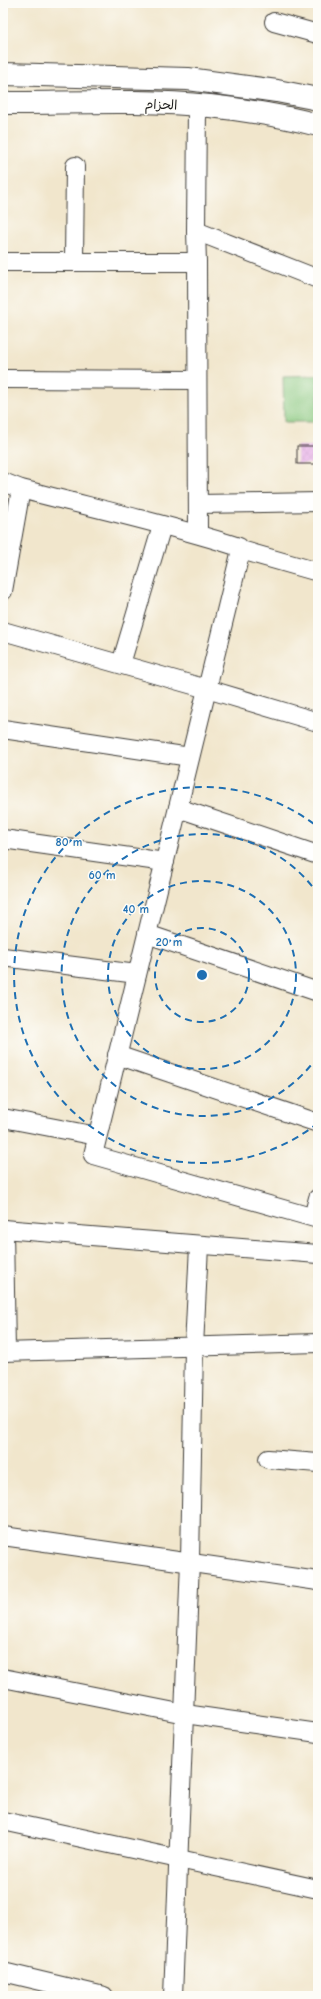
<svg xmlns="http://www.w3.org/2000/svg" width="321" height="1999" font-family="'Comic Neue','Playpen Sans Arabic',sans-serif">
<defs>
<pattern id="building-cross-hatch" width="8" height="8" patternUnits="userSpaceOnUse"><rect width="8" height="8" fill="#e5a8e7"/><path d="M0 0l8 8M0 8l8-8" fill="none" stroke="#c490c6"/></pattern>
</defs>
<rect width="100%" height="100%" fill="#fdfcf7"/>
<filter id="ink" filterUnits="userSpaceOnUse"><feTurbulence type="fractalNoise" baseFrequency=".025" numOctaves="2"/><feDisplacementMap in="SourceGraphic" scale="8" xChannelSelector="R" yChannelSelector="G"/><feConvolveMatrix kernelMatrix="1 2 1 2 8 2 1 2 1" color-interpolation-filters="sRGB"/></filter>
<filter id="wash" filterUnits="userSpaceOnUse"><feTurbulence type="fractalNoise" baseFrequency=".012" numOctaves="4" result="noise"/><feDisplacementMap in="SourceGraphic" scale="16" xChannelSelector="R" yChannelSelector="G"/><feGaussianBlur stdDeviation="0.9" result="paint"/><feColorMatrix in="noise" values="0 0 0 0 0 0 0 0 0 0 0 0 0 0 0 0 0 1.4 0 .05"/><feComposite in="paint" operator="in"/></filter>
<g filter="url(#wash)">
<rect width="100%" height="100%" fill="#f1e6cc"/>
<polygon fill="#88c77e" stroke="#52724d" points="318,375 318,422 284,422 283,376"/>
<g id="blocks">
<rect fill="url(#building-cross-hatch)" x="297" y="446" width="21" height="18"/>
</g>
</g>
<g filter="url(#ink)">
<use href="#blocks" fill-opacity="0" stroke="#3c3a36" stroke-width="1"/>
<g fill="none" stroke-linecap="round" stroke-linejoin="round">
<g stroke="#3c3a36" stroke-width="20">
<g id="minor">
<polyline points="274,22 318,34"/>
<polyline points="197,105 196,231 197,262 198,534"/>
<polyline points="196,231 318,279"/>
<polyline points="3,262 197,262"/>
<polyline points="74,262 75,166"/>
<polyline points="3,379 197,380"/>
<path d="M3 482 21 489C93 508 168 524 239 547L241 550 318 572"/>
<polyline points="198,504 318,502"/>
<polyline points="241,550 93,1155 318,1219"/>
<polyline points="3,591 21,489"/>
<polyline points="3,631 207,689 318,722"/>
<polyline points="121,664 162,526"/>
<polyline points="3,729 190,757"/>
<polyline points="178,808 318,855"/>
<polyline points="3,839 165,862"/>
<polyline points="147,934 318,992"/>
<polyline points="3,957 137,974"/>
<polyline points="117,1055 318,1123"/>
<polyline points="3,1118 97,1136"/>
<polyline points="313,1217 318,1198"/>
<polyline points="3,1229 318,1254"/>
<polyline points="4,1229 6,1352"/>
<polyline points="3,1352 318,1343"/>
<polyline points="268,1459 318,1463"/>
<polyline points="3,1536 318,1581"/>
<polyline points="3,1678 185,1714 318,1733"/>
<polyline points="3,1821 318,1889"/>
<polyline points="3,1972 104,1996"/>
<polyline points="173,1996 190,1561 194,1347 199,1246"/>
</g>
</g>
<g stroke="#3c3a36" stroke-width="24">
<g id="secondary">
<polyline points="3,74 188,79 277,91 318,99"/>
<path d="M3 103C72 103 142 99 210 106 246 110 283 116 318 125"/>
</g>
</g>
<use href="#minor" stroke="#fff" stroke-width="18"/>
<use href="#secondary" stroke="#fff" stroke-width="22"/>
</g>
</g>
<g fill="none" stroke="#1f6fb2" stroke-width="2" stroke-dasharray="7 5">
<circle cx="202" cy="975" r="47"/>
<circle cx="202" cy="975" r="94"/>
<path d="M318 1056A141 141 0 1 1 318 894"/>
<path d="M318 1123A188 188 0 1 1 318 827"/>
</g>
<g text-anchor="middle" stroke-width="3" stroke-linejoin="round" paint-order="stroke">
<g font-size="13" fill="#1c1c1c" stroke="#fdfcf7">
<text transform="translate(161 104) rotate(2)" y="5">الحزام</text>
</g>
</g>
<circle cx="202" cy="975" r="6" fill="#1f6fb2" stroke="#fdfcf7" stroke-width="2"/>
<g font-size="12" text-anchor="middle" font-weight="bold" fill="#1f6fb2" stroke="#fdfcf7" stroke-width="3" stroke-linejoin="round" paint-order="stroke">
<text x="69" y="846">80 m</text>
<text x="102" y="879">60 m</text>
<text x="136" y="913">40 m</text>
<text x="169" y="946">20 m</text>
</g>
<rect width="321" height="1999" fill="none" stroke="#fdfcf7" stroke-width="16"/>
</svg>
